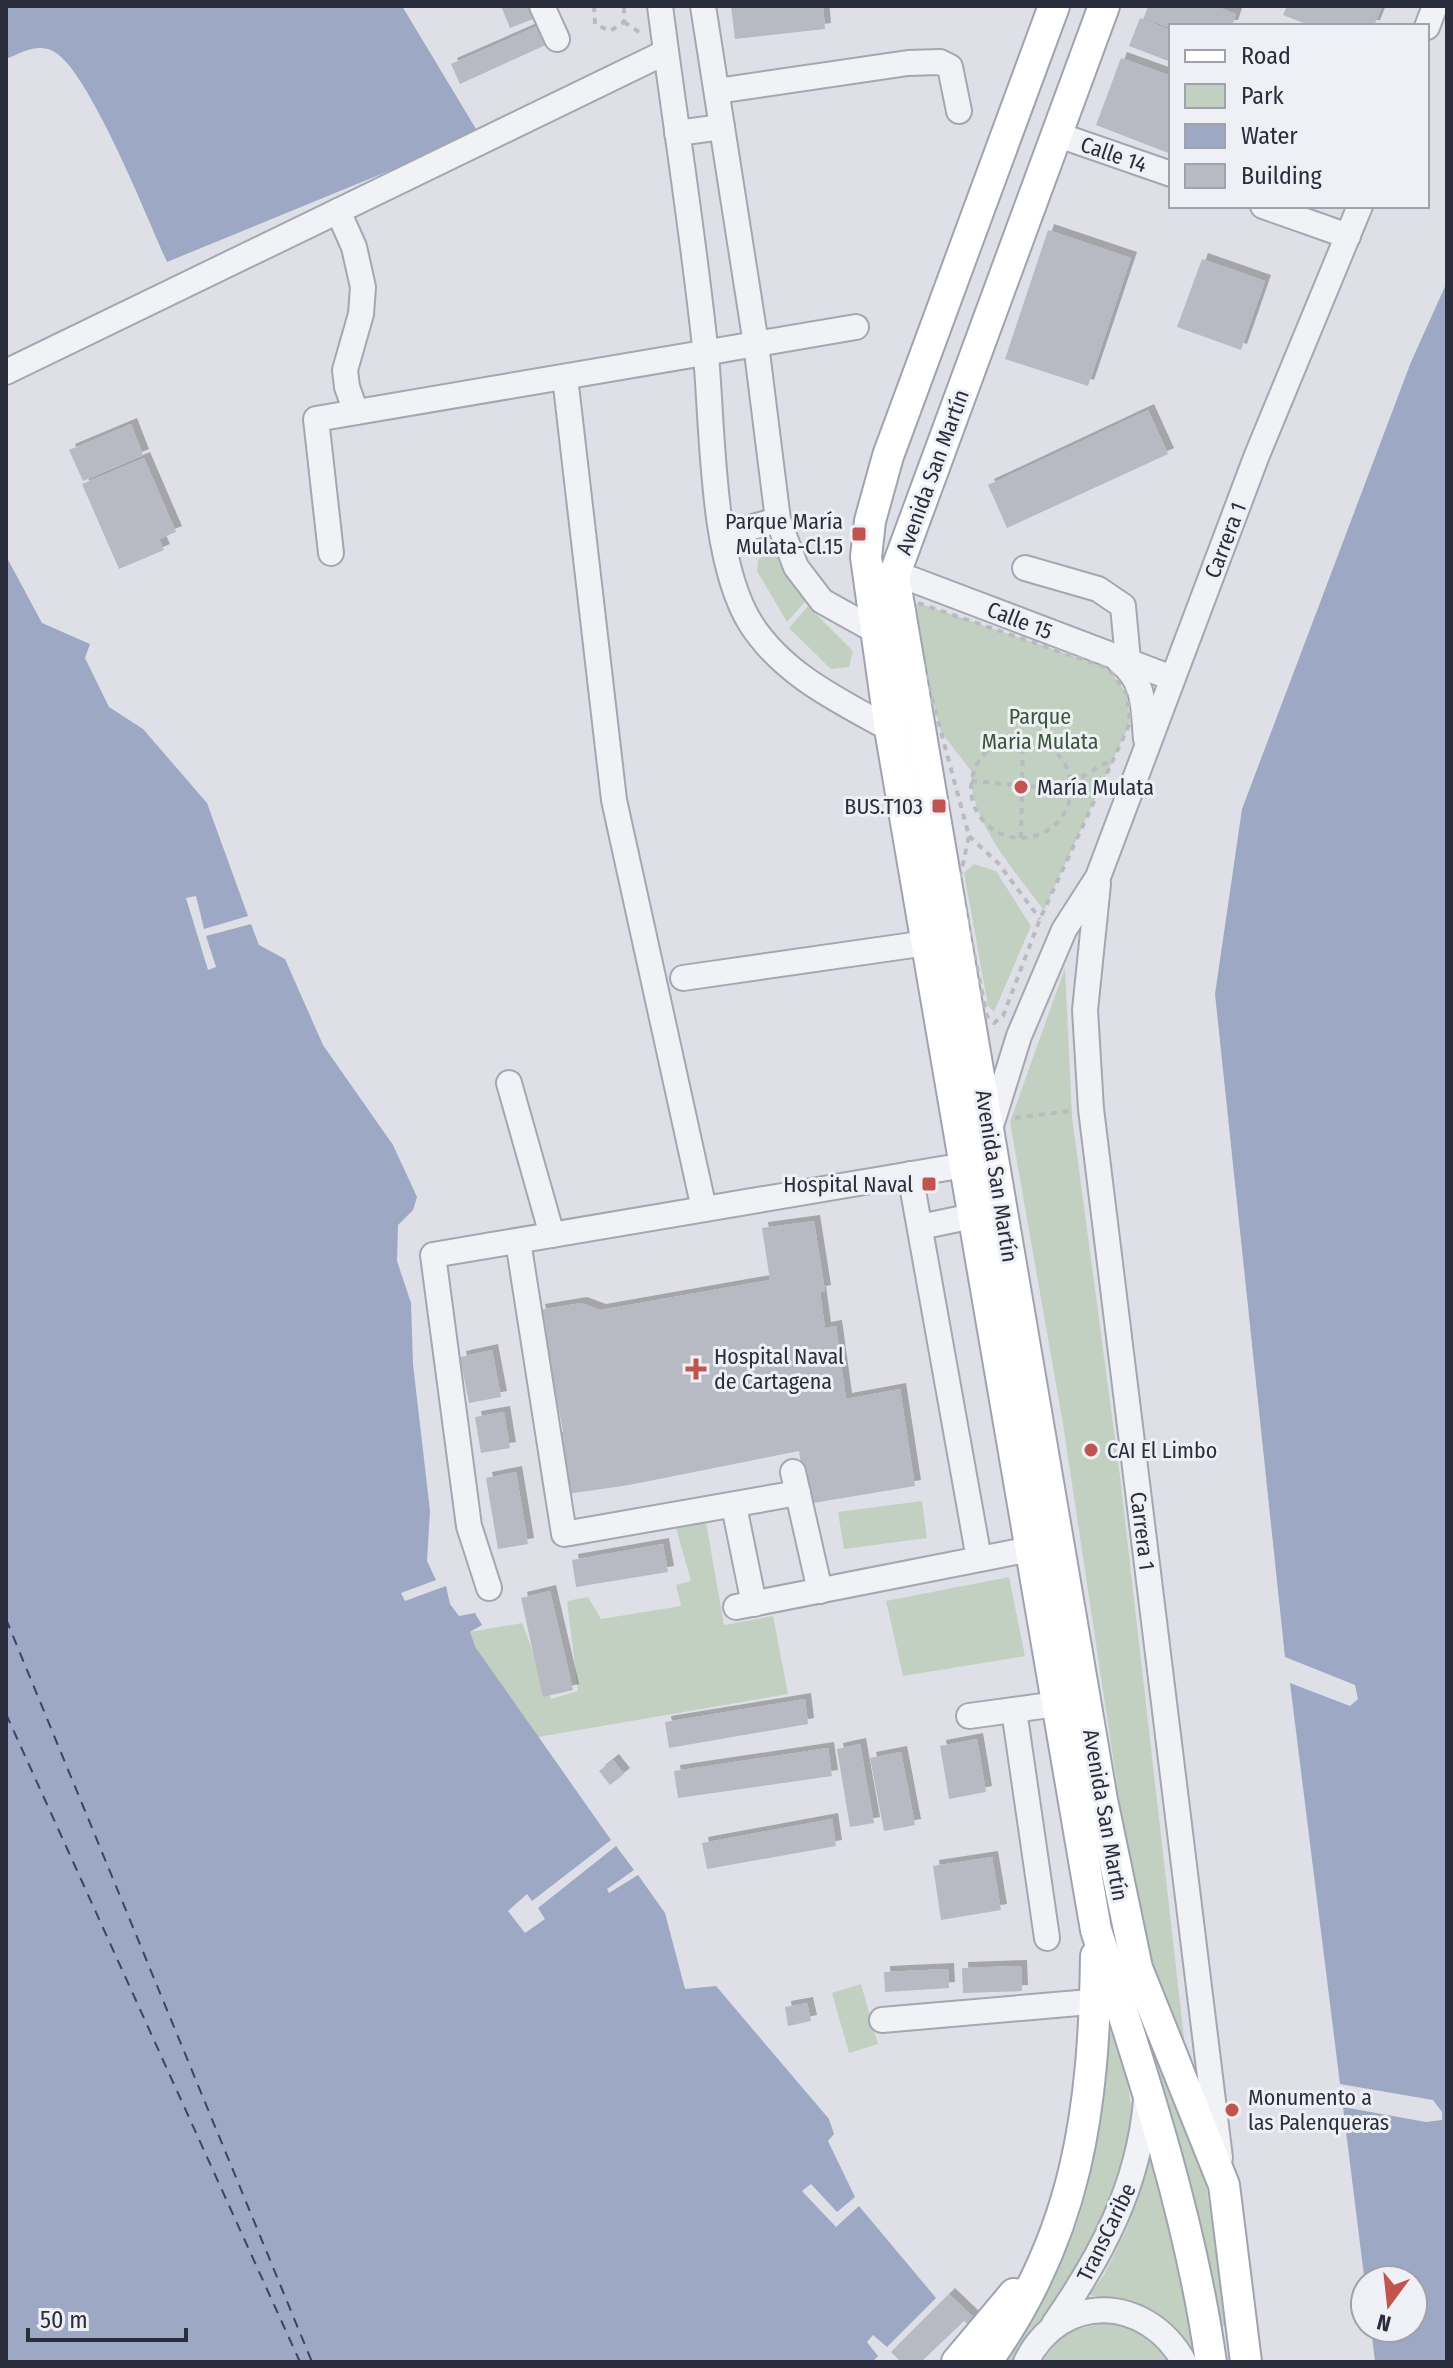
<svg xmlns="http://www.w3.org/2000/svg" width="1453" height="2368" font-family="'Fira Sans Condensed',sans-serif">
<defs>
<filter id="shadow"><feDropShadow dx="6" dy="-6" stdDeviation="0" flood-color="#0004"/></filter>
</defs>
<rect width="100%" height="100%" fill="#dfe0e7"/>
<g fill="#c2d0c1">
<polygon points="767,553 777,554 805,602 787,622 757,571 758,560"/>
<path d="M918 603 1108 668 1127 694 1130 723 1044 910C1018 876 965 815 972 772L941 732 909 613Z"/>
<polygon points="808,606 853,651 849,667 831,669 789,628"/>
<polygon points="974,864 996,871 1031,926 994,1012 988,1006 964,873"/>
<polygon points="1065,968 1072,1117 1120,1476 1186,2055 1141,1944 1063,1424 1010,1122"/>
<polygon points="922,1501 927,1538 844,1549 838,1512"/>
<polygon points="706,1522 724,1625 773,1616 788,1694 538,1737 476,1648 470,1632 522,1623 551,1699 578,1691 567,1601 588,1597 601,1619 681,1606 676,1585 691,1581 676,1528"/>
<polygon points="1009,1577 1025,1656 903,1676 886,1601"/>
<polygon points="861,1984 878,2044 849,2053 832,1993"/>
<polygon points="1136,2008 1203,2161 1226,2327 1217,2324"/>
<path d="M1104 2028 1122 2044 1133 2119 1108 2227 1050 2313 1030 2330 1014 2362H997C1025 2317 1059 2273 1077 2223 1099 2161 1101 2093 1104 2028Z"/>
<polygon points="1150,2157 1201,2362 1194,2362 1170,2328 1143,2306 1089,2295 1104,2275 1127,2228"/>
<path d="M1108 2322C1137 2328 1152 2339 1172 2362H1041L1065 2332Z"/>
</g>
<g fill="#9da8c4">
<path d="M6 6H402L479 134 167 262C148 220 88 68 53 51 37 43 21 53 6 59Z"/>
<polygon points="1447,282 1447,2362 1375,2362 1371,2328 1413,2328 1413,2280 1365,2280 1365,2284 1343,2107 1426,2122 1442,2120 1442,2112 1433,2100 1340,2084 1290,1683 1350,1706 1358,1699 1355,1685 1285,1657 1215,994 1242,809 1411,362"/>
<polygon points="6,556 42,623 90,644 85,658 109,707 143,729 207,803 248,916 204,929 196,896 186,898 208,970 216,967 206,936 251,924 259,945 285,959 323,1045 393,1145 417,1197 413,1210 398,1225 397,1261 411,1303 413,1364 430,1511 427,1561 436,1580 401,1593 405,1601 446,1586 450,1604 459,1616 475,1613 482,1625 470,1632 476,1648 611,1840 532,1901 527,1894 508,1911 525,1933 545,1919 538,1908 616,1846 634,1870 607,1889 609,1893 638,1875 665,1913 685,1989 716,1986 829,2119 834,2134 828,2141 855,2197 837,2212 811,2184 802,2191 836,2227 859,2206 936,2298 887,2347 873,2335 867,2342 878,2356 872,2362 6,2362"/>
</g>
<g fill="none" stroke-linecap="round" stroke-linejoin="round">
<g stroke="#37456c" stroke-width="2" stroke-dasharray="10 8" stroke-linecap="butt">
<polyline points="6,1619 312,2362"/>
<polyline points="6,1714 300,2362"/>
</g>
</g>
<g fill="#b7b9c3" filter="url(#shadow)">
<polygon points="501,6 534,6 538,17 510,28"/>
<polygon points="731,6 823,6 825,29 735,39"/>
<polygon points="1148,6 1215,6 1236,14 1232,26 1171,28 1144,18"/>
<polygon points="1287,6 1382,6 1374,26 1311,26 1283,15"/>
<polygon points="1140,18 1171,30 1171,62 1129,46"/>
<polygon points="540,25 548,44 460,84 451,64"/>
<polygon points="1121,58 1171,76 1171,154 1096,125"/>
<polygon points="1048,230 1131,258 1088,386 1005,359"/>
<polygon points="1202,259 1265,281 1241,350 1177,327"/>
<polygon points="1148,410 1168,454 1007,528 988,485"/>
<polygon points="131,424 143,455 83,481 69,450"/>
<polygon points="144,458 176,532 159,539 164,550 119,569 82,484"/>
<polygon points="814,1221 825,1291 820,1292 825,1328 836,1326 846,1399 900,1389 915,1486 807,1504 799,1451 629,1485 560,1495 550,1439 564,1436 539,1310 581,1303 600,1310 770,1280 762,1228"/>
<polygon points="492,1350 501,1397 469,1403 460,1357"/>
<polygon points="504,1412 510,1448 481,1453 475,1417"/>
<polygon points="516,1472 528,1544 498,1549 486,1478"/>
<polygon points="663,1544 668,1572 576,1587 572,1560"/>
<polygon points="550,1591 573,1690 543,1697 521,1598"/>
<polygon points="805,1699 808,1724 669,1748 665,1722"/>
<polygon points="977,1739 986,1792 949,1799 940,1746"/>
<polygon points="860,1744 874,1823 850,1827 837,1749"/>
<polygon points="828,1748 832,1776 678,1798 674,1771"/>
<polygon points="901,1752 915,1825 884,1831 870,1758"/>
<polygon points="613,1760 624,1774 610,1785 599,1771"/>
<polygon points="832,1819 836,1846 707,1869 702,1843"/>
<polygon points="992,1857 1001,1910 941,1920 933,1866"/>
<polygon points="1021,1966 1022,1991 963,1993 962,1968"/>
<polygon points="948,1969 949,1988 885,1992 884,1972"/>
<polygon points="807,2003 811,2021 788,2026 785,2007"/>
<polygon points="949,2294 974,2318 969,2325 964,2321 921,2362 901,2362 891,2352"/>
</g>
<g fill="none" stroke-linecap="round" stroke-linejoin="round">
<g stroke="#a5a7b0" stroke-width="28">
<g id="minor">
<polyline points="542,6 557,39"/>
<path d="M660 6C675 122 694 239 706 356 713 431 711 561 751 624 784 675 838 700 890 729"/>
<polyline points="703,6 756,344 778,520 796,567 822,601 874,630"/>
<polyline points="1427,27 1435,6"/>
<polyline points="717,91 908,63 940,62 950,67 959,111"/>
<polyline points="677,133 722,127"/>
<polyline points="1055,137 1070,139 1171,174"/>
<polyline points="1263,206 1348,236"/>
<polyline points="338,211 354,247 363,287 361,314 345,370 347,387 356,412"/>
<polyline points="6,372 666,52"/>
<polyline points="565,377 614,800 704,1209"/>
<polyline points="724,535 778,520"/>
<polyline points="331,553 316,419 856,327"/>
<polyline points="1025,568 1098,589 1123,606 1128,660"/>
<polyline points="878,574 911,579 1172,678"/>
<path d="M1119 661C1146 682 1143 708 1146 739"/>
<polyline points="1098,884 1085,1010 1091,1109 1220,2158"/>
<polyline points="683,978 927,943"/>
<polyline points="509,1083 552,1235"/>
<polyline points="910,1174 979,1559"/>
<polyline points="920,1227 973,1216"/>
<polyline points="518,1241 564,1534 798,1493"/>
<polyline points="793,1472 820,1591"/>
<polyline points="734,1506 754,1604"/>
<polyline points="489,1588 469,1526 433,1255 965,1165 990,1129 1019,1036 1064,930 1098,877 1257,455 1360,206"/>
<polyline points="736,1607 1031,1549"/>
<polyline points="1014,1710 1047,1938"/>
<polyline points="969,1716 1057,1704"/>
<polyline points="882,2020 1113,2000"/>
<path d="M1054 2324C1102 2255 1139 2185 1146 2100"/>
<path d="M1026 2362C1061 2291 1147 2295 1184 2362"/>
</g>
</g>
<g stroke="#9fa3b1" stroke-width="34">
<g id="major">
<path d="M1054 6 888 456 870 521 866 557 890 729 1096 1930C1142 2071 1190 2215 1211 2362"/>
<polyline points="1104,6 894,576 1102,1800 1137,1968 1224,2185 1246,2362"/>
<polyline points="957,2362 1014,2294"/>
<path d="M986 2362C1078 2235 1094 2108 1096 1956"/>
</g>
</g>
<g stroke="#b9bbc1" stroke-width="4" stroke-dasharray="6 6" stroke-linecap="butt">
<polyline points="594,6 595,24 610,31 624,22 624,6"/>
<polyline points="624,22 642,34"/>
<polygon points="918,603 1108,668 1127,694 1130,723 1040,919 1003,1016 994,1023 987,1016 959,881 969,836 909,613"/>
<circle cx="1021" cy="788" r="50"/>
<polyline points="971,781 1071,790"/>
<polyline points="1071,783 1111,760"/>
<polyline points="969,836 998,863 1040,919"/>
<polyline points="1021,838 1023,737"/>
<polyline points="1015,1118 1070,1111"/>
</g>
<use href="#minor" stroke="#f1f2f5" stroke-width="24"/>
<use href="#major" stroke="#fff" stroke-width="30"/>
</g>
<g fill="#c1544f" stroke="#eef0f5" stroke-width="3">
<rect x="851" y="526" width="16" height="16" rx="4"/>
<circle cx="1021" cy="787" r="8"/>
<rect x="931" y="798" width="16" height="16" rx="4"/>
<rect x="921" y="1176" width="16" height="16" rx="4"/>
<path d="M692 1357h8v8h8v8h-8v8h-8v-8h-8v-8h8z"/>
<circle cx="1091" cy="1450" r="8"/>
<circle cx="1232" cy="2110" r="8"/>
</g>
<g text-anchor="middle" stroke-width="6" stroke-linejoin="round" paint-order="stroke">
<g font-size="22" fill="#292d3c" stroke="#eef0f5">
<text transform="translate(1114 154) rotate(19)" y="8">Calle 14</text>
<text transform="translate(932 472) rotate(-70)" y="8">Avenida San Martín</text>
<text transform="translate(1225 540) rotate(-69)" y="8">Carrera 1</text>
<text transform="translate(1020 620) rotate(21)" y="8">Calle 15</text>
<text transform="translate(997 1176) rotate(81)" y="8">Avenida San Martín</text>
<text transform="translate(1143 1531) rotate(83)" y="8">Carrera 1</text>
<text transform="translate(1106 1815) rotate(80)" y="8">Avenida San Martín</text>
<text transform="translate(1106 2232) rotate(-64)" y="8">TransCaribe</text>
</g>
<g font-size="22" fill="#292d3c" stroke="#eef0f5" text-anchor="start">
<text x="843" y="529" text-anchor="end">Parque María<tspan x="843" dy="25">Mulata-Cl.15</tspan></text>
<text x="1037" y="795">María Mulata</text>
<text x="923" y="814" text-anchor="end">BUS.T103</text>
<text x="913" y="1192" text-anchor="end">Hospital Naval</text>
<text x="714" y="1364">Hospital Naval<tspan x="714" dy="25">de Cartagena</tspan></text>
<text x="1107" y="1458">CAI El Limbo</text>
<text x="1248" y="2105">Monumento a<tspan x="1248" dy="25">las Palenqueras</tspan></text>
</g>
<g font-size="22" fill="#385738" stroke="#eef0f5">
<text x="1040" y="724">Parque<tspan x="1040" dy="25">Maria Mulata</tspan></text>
</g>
</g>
<rect width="1453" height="2368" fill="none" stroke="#292d3c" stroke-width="16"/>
<rect x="1169" y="24" width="260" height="184" fill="#eef0f5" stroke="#9fa2ab" stroke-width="2"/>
<rect x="1185" y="50" width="40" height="12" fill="#ffffff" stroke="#9fa2ab" stroke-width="2"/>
<text x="1241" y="64" font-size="24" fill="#292d3c">Road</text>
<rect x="1185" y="84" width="40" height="24" fill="#c2d0c1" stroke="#9fa2ab" stroke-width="2"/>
<text x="1241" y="104" font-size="24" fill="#292d3c">Park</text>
<rect x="1185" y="124" width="40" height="24" fill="#9da8c4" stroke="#9fa2ab" stroke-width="2"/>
<text x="1241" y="144" font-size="24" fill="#292d3c">Water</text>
<rect x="1185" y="164" width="40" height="24" fill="#b7b9c3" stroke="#9fa2ab" stroke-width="2"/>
<text x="1241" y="184" font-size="24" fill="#292d3c">Building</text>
<g transform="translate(1389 2304) rotate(195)"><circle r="38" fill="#eef0f5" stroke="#9fa2ab" stroke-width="2"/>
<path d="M0-6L14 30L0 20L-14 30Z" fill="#c1544f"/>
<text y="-12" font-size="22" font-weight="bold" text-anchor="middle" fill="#292d3c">N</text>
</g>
<path d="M28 2328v12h158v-12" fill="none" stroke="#292d3c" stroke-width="4"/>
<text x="40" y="2328" font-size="24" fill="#292d3c" stroke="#eef0f5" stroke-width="6" paint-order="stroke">50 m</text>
</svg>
